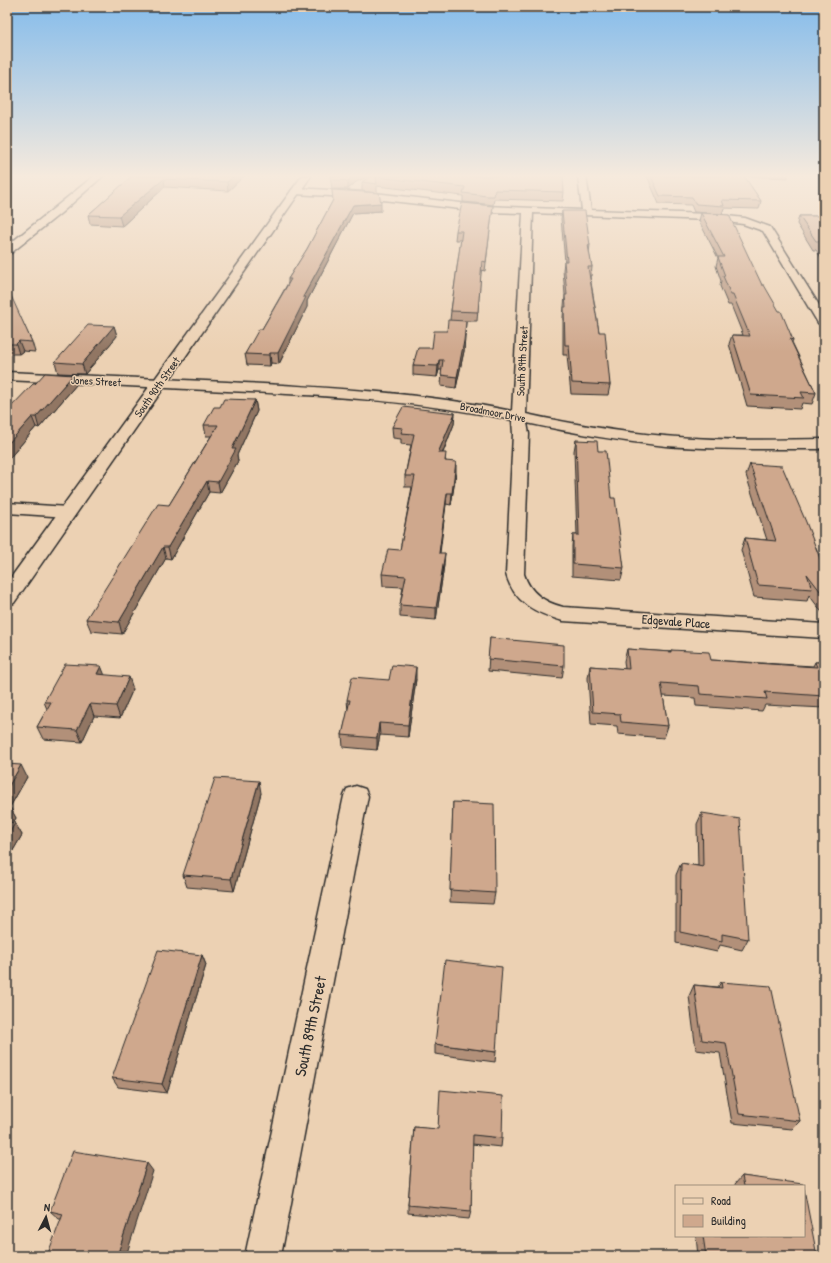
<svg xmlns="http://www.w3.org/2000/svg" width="831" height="1263" font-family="'Patrick Hand',sans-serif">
<rect width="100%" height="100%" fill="#ecd1b3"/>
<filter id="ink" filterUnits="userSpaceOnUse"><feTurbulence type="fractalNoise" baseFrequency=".025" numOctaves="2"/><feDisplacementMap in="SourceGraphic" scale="8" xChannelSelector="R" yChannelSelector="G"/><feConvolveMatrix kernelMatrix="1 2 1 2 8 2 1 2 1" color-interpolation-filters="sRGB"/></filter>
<g filter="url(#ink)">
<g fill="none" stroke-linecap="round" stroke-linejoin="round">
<g stroke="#2b2b2b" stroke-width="3">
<g id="minor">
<polygon points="94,176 103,176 61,213 11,253 7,254 7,246"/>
<path d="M578 176H586L591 210 709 214 745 218 770 227 824 313V327L818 323 763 231 743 224 709 220 533 213 526 414C572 424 619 432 665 436 718 441 771 440 824 439V449C771 449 718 450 666 446 619 441 573 433 527 423L529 434 524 574C530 593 544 602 563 607L824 624V638L563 621C536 613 514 603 506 574L513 434 512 420C418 401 323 395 227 391 154 387 80 384 7 380V372C80 375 154 379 227 382 323 387 418 392 512 411L523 213 486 212 366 198 295 194 291 191 295 188 366 192 486 206 582 210Z"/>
<polygon points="7,503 68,507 74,508 76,512 74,516 68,517 7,513"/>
<polygon points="356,786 365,789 368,796 281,1256 245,1256 344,796 347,789"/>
</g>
</g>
<g stroke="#2b2b2b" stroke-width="3">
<polygon id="primary" points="302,176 311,176 14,603 7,605 7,583"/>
</g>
<use href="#minor" fill="#ecd1b3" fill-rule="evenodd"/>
<use href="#primary" fill="#ecd1b3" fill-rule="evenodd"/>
</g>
<g fill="#b29079" stroke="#2b2b2b">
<polygon points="132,176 244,176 228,191 165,187 122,226 90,224 88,215"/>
<polygon points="330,176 369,176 356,182 348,189 332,189"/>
<polygon points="372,176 564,192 563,201 494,199 493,205 486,204 463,202 463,196 377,186 377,193 362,191 362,182"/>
<polygon points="647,176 788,176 788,178 744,176 761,201 759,209 724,208 722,214 694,212 691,205 659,204"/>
<polygon points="332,190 381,211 353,213 307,301 307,307 279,364 271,363 270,366 247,365 245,354 262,329 288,283 288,279 307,249 333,200"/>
<polygon points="493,206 485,271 481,270 477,321 466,321 464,351 456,388 441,386 442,370 439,370 437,377 413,375 413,365 432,348 447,331 450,320 451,311 461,240 455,240 456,231"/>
<polygon points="562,211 590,245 589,253 592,267 591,276 590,276 599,332 610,385 608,395 571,394 567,355 563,355 563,317 565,295 563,270 564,261 565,261 561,219"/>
<polygon points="701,213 762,285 793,340 792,342 816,393 812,404 802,403 800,409 747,406 729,344 732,335 743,335 731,305 728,305 720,286 721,281 716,266 718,258 699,221"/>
<polygon points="799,216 824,216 824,262 816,250 813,250 797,224"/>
<polygon points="7,289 32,342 35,352 23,351 19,354 7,354"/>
<polygon points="114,326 117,336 85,374 58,373 55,362"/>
<polygon points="76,385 39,428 36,427 7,461 7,411"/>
<polygon points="255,400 257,411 237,455 238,461 220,493 209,492 171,559 166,558 122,634 91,631 86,619 169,505 211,436 206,436 204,425 220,407"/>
<polygon points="455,413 454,424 443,453 446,461 456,473 451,505 446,504 440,553 444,565 436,620 400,617 400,605 403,587 383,586 382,574 400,550 412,487 405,487 405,476 411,445 401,444 401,439 393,438 392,427"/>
<polygon points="576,440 598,451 611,498 624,568 621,580 572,576 572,546 573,535 577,535 574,451"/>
<polygon points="750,464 824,569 824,615 809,595 807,601 754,597 741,550 745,538 767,540 746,475"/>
<polygon points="490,638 564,666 562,678 488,671"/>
<polygon points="627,649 670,652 671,650 711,660 813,666 815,662 824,662 824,708 765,705 762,711 696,706 695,698 663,696 668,726 664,738 618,734 617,726 591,724 588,678 590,666 625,669 624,661"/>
<polygon points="101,666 104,675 133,689 120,718 94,716 82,742 43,739 37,727 47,709 44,702"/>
<polygon points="416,679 408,737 380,735 377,750 343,747 342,735 348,711 347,700 389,680"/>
<polygon points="7,764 27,777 10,807 16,818 13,823 15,823 22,835 11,854 7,854"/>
<polygon points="261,793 234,891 187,887 183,875"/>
<polygon points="453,802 495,893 493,904 450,902"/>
<polygon points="702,813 748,939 742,950 720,945 717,952 676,943 676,875 681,863 698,866 697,824"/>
<polygon points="202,955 206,965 167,1093 118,1087 112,1078"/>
<polygon points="721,982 800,1121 792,1129 732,1123 720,1053 696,1050 689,996 694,985 718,987"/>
<polygon points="435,1044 496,1052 495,1062 435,1054"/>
<polygon points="414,1127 502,1138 501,1147 472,1144 471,1211 469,1219 408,1213 408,1205"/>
<polygon points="153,1171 61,1219 59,1219 50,1211"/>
<polygon points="742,1176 803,1186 735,1186 735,1184"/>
<polygon points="696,1236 804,1236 817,1256 698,1256"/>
</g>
<g fill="#917663" stroke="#2b2b2b">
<polygon points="234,176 244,176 228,191 227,182"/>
<polygon points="354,176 369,176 356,182 348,189 348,181"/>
<polygon points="164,179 165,187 122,226 119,216"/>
<polygon points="381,203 381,211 353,213 307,301 307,307 279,364 278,353 303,297 353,205"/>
<polygon points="466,321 464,351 456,388 457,377"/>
<polygon points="114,326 117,336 85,374 82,364"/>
<polygon points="19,341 23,351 19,354 16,344"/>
<polygon points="270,353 271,363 270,366 269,355"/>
<polygon points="439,360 439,370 437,377 438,366"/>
<polygon points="73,375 76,385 39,428 36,417"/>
<polygon points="255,400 257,411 237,455 238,461 220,493 218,482 232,449"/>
<polygon points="455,413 454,424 438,464 438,453"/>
<polygon points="32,417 36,427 7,461 7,445"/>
<polygon points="456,462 456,473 451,505 452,493"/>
<polygon points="207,481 209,492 171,559 168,547"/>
<polygon points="447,493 446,504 438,564 439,553"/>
<polygon points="163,547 166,558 122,634 119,622"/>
<polygon points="445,553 444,565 436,620 436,608"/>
<polygon points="101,666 106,678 97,674"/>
<polygon points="416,667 416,679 408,737 408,725"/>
<polygon points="129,677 133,689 120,718 116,706"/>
<polygon points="90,704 94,716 82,742 77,730"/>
<polygon points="379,723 380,735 377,750 377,738"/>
<polygon points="21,765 27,777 10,807 16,818 7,833 7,789"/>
<polygon points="259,781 261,793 234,891 231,879"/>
<polygon points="15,823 22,835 11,854 7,848 7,837"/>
<polygon points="202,955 206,965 167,1093 162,1084"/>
<polygon points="147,1163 153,1171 126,1256 117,1256"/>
</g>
<g fill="#cfa88d" stroke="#2b2b2b">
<polygon points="132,176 234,176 227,182 164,179 119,216 88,215"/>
<polygon points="331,176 354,176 348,181 331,180"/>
<polygon points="372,176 563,176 564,192 495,190 494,196 487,196 463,193 465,187 376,177 377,184 362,182"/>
<polygon points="651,176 744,176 761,201 722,200 724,206 696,204 692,197 660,196"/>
<polygon points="332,190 379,193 381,203 353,205 303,297 306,297 278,353 270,353 269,355 245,354 259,329 262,329 291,279 288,279 307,249 333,200"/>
<polygon points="462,203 493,206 486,262 482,261 478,312 451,311 462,231 456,231"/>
<polygon points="562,211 585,211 590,245 588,245 592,267 588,267 599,332 605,332 610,385 572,383 569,345 565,345 564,307 566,307 565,295 567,295 564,261 567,261"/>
<polygon points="701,213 729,215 762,285 764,285 779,311 781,311 793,340 790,339 816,393 801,392 804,398 751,395 732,335 750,336 733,295 731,295 723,276 725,276 718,257 724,257"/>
<polygon points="799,216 824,216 824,249 819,241 816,241"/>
<polygon points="7,289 8,289 32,342 19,341 16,344 7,344"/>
<polygon points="448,320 466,321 464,341 457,377 441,375 443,360 439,360 438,366 413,365 418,348 432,348 434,331 447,331"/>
<polygon points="88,325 114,326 82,364 55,362"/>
<polygon points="45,373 73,375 36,417 32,417 7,445 7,411 33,384 35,384"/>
<polygon points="224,399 255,400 232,449 236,449 218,482 207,481 168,547 163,547 119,622 86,619 158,504 169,505 218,425 204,425 214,407 220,407"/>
<polygon points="403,407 455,413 438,453 446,453 445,461 456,462 452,493 447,493 439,553 445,553 436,608 400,605 406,576 382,574 388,549 400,550 415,476 405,476 414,434 401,433 403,428 392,427"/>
<polygon points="576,440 597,441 598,451 606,451 611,498 615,498 624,568 573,564 573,535 579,535"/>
<polygon points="750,464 782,466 806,522 824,569 824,596 807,574 812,589 758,585 745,538 776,541"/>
<polygon points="490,638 564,645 564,666 488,659"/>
<polygon points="627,649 671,652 671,650 709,652 711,660 770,664 817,667 815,662 824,662 824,696 765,692 767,699 700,694 699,686 661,683 668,726 621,722 620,714 593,712 590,666 629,669"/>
<polygon points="65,664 101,666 97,674 129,677 116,706 90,704 77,730 37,727 51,702 44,702"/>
<polygon points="392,665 416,667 408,725 379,723 377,738 342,735 350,700 347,700 352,677 389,680"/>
<polygon points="7,764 21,765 7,789"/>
<polygon points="215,778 259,781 231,879 183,875"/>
<polygon points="453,802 494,804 495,893 450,890"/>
<polygon points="7,806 9,806 7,810"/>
<polygon points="702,813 740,819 748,939 722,934 722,941 680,932 681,863 703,867"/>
<polygon points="7,822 15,823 7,837"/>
<polygon points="158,950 202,955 162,1084 112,1078"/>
<polygon points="445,960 502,967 496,1052 435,1044"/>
<polygon points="721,982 771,986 800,1121 739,1114 726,1043 702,1040 694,985 722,988"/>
<polygon points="440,1090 503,1096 502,1138 473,1135 471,1211 408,1205 414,1127 438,1129"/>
<polygon points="73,1151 147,1163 117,1256 47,1256 63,1214 50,1211"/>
<polygon points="742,1176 803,1184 803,1186 744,1186"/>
<polygon points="804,1189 817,1256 706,1256 703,1236 804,1236"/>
</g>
</g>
<linearGradient id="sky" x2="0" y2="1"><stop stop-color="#85bceb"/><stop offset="0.5" stop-color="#f6eadd"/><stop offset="1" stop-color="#f6eadd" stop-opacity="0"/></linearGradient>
<rect width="831" height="352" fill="url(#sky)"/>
<g text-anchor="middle" stroke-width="3" stroke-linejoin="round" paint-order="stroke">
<g font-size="11" fill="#2b2b2b" stroke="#ecd1b3">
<text transform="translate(522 361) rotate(-87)" y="4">South 89th Street</text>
<text transform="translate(96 381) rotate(3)" y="4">Jones Street</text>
<text transform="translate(157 387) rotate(-55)" y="4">South 90th Street</text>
<text transform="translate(493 412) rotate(11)" y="4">Broadmoor Drive</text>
</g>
<g font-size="13" fill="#2b2b2b" stroke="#ecd1b3">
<text transform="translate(676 621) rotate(4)" y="5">Edgevale Place</text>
</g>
<g font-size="16" fill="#2b2b2b" stroke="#ecd1b3">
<text transform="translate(310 1026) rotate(-78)" y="6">South 89th Street</text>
</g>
</g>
<rect width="831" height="1263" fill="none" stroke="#ecd1b3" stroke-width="24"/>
<rect x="12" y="12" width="807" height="1239" fill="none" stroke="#2b2b2b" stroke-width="1.5" filter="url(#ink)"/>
<rect x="675" y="1185" width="130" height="52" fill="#ecd1b3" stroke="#9f8f7d"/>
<rect x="683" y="1198" width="20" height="6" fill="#ecd1b3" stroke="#9f8f7d"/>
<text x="711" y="1205" font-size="12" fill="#2b2b2b">Road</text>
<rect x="683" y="1215" width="20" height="12" fill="#cfa88d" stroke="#9f8f7d"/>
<text x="711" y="1225" font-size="12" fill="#2b2b2b">Building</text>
<g transform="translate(46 1217) rotate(6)" stroke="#ecd1b3" stroke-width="3" paint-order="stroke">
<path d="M0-3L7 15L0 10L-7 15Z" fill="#2b2b2b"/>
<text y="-6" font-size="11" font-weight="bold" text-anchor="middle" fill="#2b2b2b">N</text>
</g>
</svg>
